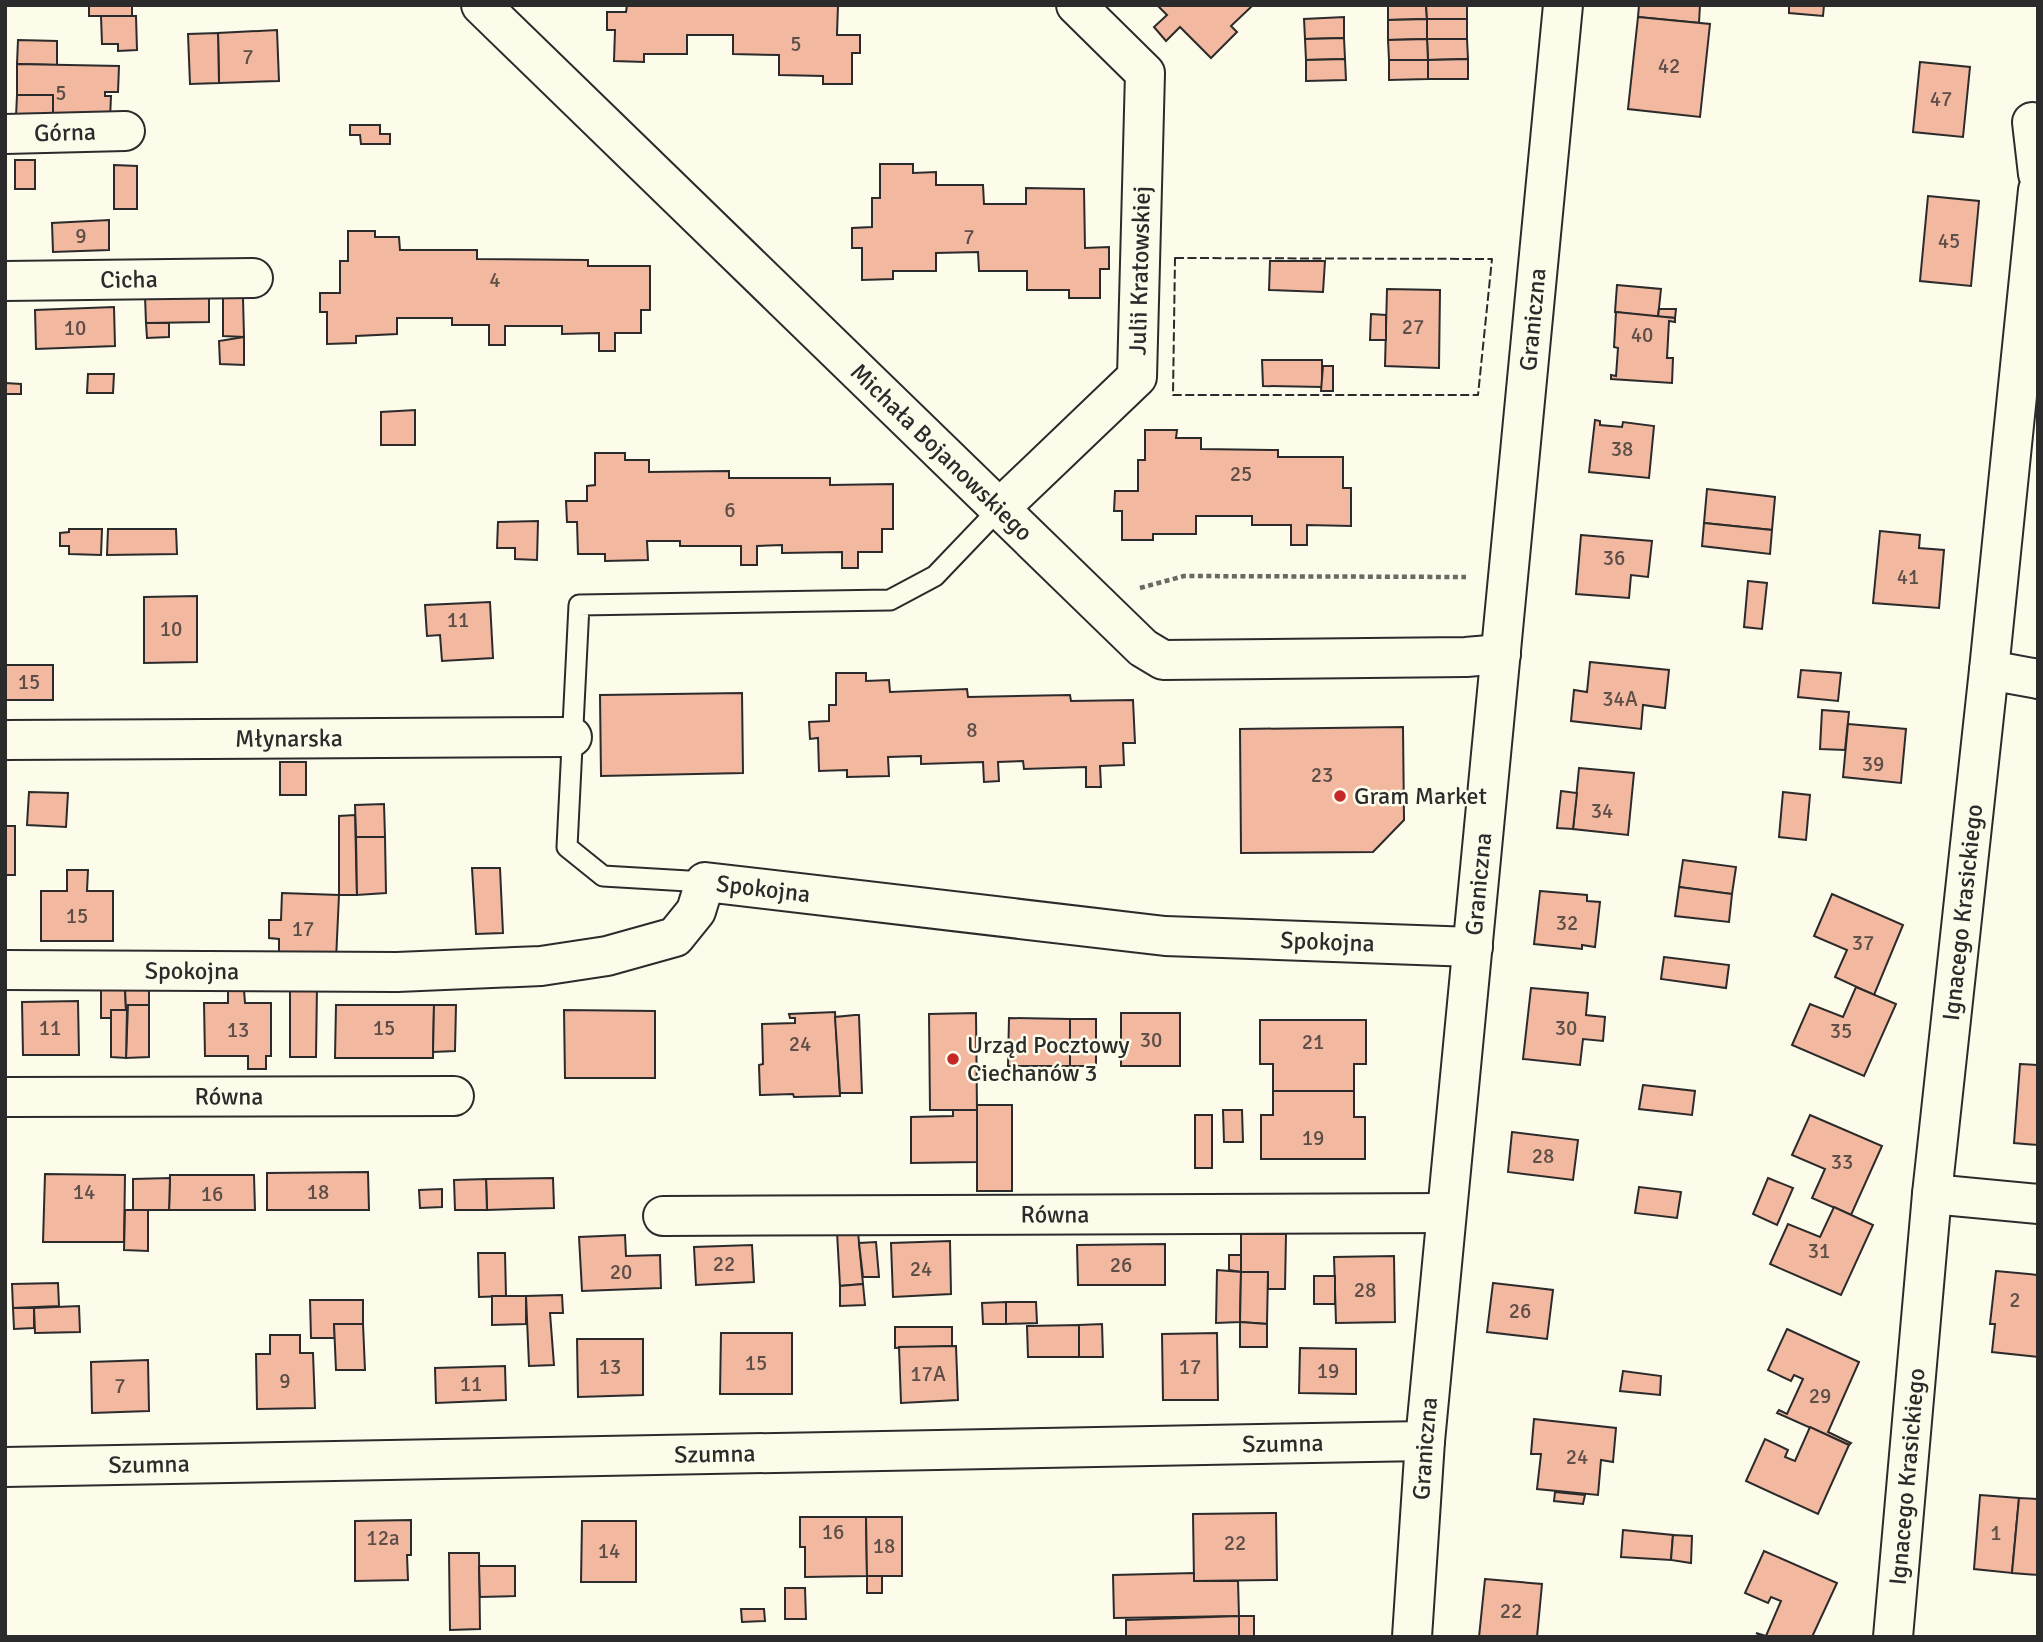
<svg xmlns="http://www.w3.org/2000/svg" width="2043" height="1642" font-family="Signika,sans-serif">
<rect width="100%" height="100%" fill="#fdfbea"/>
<g fill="#f2b8a0" stroke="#2b2b2b" stroke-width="2">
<rect x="89" y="5" width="43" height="11"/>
<polygon points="627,5 838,5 837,35 860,35 860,53 852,53 852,84 823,84 823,76 779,75 779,55 733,54 733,35 687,35 687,54 644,54 644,62 614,61 615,30 607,30 607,12 626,12"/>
<polygon points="1157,5 1249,5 1251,7 1231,26 1237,32 1211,58 1180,27 1166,41 1154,27 1167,15"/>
<polygon points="1388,5 1426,5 1427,19 1388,20"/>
<polygon points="1426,5 1467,5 1467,19 1427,19"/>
<polygon points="1639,5 1700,5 1699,23 1638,17"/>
<polygon points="1789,5 1824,5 1823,16 1789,13"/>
<polygon points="101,16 136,16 137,50 118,51 118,44 102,44"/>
<polygon points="1344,17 1344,38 1305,39 1304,19"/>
<polygon points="1638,17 1710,24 1700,117 1628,109"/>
<polygon points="1427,19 1427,39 1388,40 1388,20"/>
<rect x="1427" y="19" width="40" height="20"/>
<polygon points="277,30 279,81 219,83 218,33"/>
<polygon points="218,33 219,83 190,84 188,34"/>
<polygon points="1344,38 1345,59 1306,60 1305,39"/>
<polygon points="1427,39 1467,39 1468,59 1428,60"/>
<polygon points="1427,39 1428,60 1389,60 1388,40"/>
<polygon points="18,40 57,41 57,65 17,64"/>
<polygon points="1345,59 1346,80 1306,81 1306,60"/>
<polygon points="1468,59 1468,79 1428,79 1428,60"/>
<polygon points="1389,60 1428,60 1428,79 1389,80"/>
<polygon points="1920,62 1970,67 1963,137 1913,132"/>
<polygon points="17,64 119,66 118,92 105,92 105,96 111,96 110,119 53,116 53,95 17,95"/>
<polygon points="17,95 53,95 53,118 16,117"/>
<polygon points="350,125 380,125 380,134 390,134 390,144 361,144 360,135 350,135"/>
<rect x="15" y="160" width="20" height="29"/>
<polygon points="880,164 913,164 913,173 936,172 936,185 983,185 984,204 1026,204 1026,188 1084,189 1085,248 1109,247 1109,269 1100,269 1100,298 1069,298 1069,290 1027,290 1027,271 979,271 978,252 936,253 936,271 893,271 893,279 862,280 862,248 852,248 852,228 872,227 872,198 880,198"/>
<polygon points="114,165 137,166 137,209 114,209"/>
<polygon points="1928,196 1979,201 1971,286 1920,281"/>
<polygon points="109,220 109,250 53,252 52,223"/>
<polygon points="348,231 375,231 375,237 399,237 400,250 477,250 477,259 588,260 588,266 650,266 650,310 641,310 641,333 615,333 615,351 599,351 599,333 562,334 562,326 505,326 505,345 489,345 489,325 452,325 452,318 397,318 397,334 356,336 356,343 327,344 327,312 320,312 320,293 340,293 340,261 348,261"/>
<polygon points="1270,261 1325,261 1323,292 1269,290"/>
<polygon points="1617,285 1661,289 1658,317 1615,312"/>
<polygon points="1387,289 1440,290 1439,368 1385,366"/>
<polygon points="145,296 209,296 209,322 146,323"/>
<polygon points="223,298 243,298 244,337 223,336"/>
<polygon points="114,307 115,346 36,349 35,310"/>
<polygon points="1659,309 1676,309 1675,318 1658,317"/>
<polygon points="1616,312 1675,318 1675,322 1669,321 1667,358 1673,358 1672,383 1611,379 1611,375 1616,376 1618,348 1614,347"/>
<polygon points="1371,314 1386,315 1386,340 1370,340"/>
<polygon points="146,323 169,323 169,337 147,338"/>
<polygon points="244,337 244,365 220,364 219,341"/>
<polygon points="1262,360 1322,360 1322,387 1263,386"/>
<polygon points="1323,366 1333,366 1333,391 1321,391"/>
<polygon points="88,374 114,374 113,393 87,393"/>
<polygon points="5,383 21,384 21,394 5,394"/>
<polygon points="415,410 415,445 381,445 381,412"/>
<polygon points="1595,420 1600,421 1600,425 1622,427 1623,422 1654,426 1649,478 1589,472"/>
<polygon points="1145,430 1177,430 1176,438 1201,438 1201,449 1278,450 1278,457 1343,457 1343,488 1351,488 1351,526 1307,525 1307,545 1291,545 1291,525 1252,525 1252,516 1196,516 1196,534 1153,534 1153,540 1122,540 1122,511 1114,511 1115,491 1138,491 1138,460 1145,460"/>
<polygon points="595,453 625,453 625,460 649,460 649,472 729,471 729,478 830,478 830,485 893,484 893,529 882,529 882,552 858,552 858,568 842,568 842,552 782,553 782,545 757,546 757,565 741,565 741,546 680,546 680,541 647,541 648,560 605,561 605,554 578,554 577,522 567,522 566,501 587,501 587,486 595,485"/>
<polygon points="1707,489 1775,497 1772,530 1704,523"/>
<polygon points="538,521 537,560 515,559 515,548 497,548 498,522"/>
<polygon points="1704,523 1772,530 1770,554 1702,546"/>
<polygon points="69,529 102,529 101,555 69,554 69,546 60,546 60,533 69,532"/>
<polygon points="108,529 176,529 177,554 107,555"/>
<polygon points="1880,531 1920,535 1919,548 1944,550 1939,608 1873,603"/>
<polygon points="1581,535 1652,541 1648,577 1631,575 1629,598 1576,594"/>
<polygon points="1748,581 1767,583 1762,629 1744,627"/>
<polygon points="197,596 197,662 144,663 144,597"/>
<polygon points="490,602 493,658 442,661 440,635 427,636 425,605"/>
<polygon points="1590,662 1669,670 1665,708 1643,705 1641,729 1571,721 1574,690 1587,692"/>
<rect x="5" y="665" width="48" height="35"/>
<polygon points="1801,670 1841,673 1838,701 1798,697"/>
<polygon points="836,673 866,673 866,681 889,680 890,692 967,689 968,697 1070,695 1071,701 1133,700 1135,743 1123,743 1124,765 1100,766 1101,787 1086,787 1086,767 1024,769 1023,761 998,762 999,781 984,782 983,762 921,764 921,756 888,757 889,776 847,777 847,770 819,771 818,738 810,739 809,722 829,721 829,705 836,705"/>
<polygon points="742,693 743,773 601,776 600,695"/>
<polygon points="1822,710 1849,712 1845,750 1820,749"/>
<polygon points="1848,724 1906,729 1901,783 1843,777"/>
<polygon points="1403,727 1404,820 1373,852 1241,853 1240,729"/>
<rect x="280" y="762" width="26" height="33"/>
<polygon points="1579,768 1634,773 1628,835 1573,829"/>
<polygon points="1561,791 1577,793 1573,829 1557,828"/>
<polygon points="29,792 68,793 66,827 27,825"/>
<polygon points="1783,792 1810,795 1806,840 1779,837"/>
<polygon points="384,804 385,837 356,837 355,805"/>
<polygon points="355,815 357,895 339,895 339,816"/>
<rect x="5" y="826" width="10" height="49"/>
<polygon points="356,837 385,837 386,893 357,895"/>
<polygon points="1683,860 1736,867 1732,894 1679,887"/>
<polygon points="472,868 500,868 503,933 476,934"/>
<polygon points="67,870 88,870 87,891 113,891 113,941 41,941 41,891 67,891"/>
<polygon points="1679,887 1732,894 1729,922 1675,916"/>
<polygon points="1540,891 1587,895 1587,901 1600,902 1595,947 1582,945 1582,949 1534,944"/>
<polygon points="282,893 339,895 336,960 279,958 279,939 269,938 269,920 281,920"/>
<polygon points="1832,894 1903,925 1874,995 1835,977 1847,950 1814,936"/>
<polygon points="1664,957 1729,965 1726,988 1661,979"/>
<polygon points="290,986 317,986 316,1057 290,1057"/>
<polygon points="1856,987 1896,1004 1864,1076 1792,1045 1810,1004 1843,1017"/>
<polygon points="101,988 125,988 126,1010 111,1010 111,1018 101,1018"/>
<polygon points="125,988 149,988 149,1005 128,1005 126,1010"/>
<polygon points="1531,988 1588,993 1586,1015 1605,1017 1603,1041 1583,1039 1580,1065 1523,1059"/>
<polygon points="228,990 244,990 245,1003 271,1003 271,1056 266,1056 266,1069 248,1069 248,1056 205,1056 204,1003 228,1003"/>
<polygon points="78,1001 79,1055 23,1055 22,1002"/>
<polygon points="128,1005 149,1005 149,1057 126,1058"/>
<polygon points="336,1005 434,1005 433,1058 335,1058"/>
<polygon points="434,1005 456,1005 455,1051 433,1052"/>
<polygon points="111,1010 127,1010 126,1058 111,1057"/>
<polygon points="564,1010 655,1011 655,1078 565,1078"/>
<polygon points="835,1012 840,1096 794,1097 793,1094 760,1095 759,1065 763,1064 762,1024 795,1023 795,1018 790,1018 789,1014"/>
<polygon points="976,1013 977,1110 930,1110 929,1014"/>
<rect x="1121" y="1013" width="59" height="53"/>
<polygon points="855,1015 859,1015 862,1093 840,1093 835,1017"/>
<polygon points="1009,1018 1070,1019 1070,1066 1008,1066"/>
<rect x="1070" y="1019" width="26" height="47"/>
<polygon points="1260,1020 1366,1020 1366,1064 1354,1064 1354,1091 1273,1091 1273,1064 1260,1064"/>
<polygon points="2020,1064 2038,1065 2038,1145 2014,1143"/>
<polygon points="1643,1085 1695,1091 1692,1115 1639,1109"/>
<polygon points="1273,1091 1354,1091 1354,1117 1365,1117 1365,1159 1261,1159 1261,1115 1273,1115"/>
<rect x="977" y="1105" width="35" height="86"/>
<polygon points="953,1110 977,1110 977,1162 911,1163 911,1117 953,1116"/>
<polygon points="1223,1110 1242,1110 1243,1142 1224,1142"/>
<rect x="1195" y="1115" width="17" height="53"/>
<polygon points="1810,1115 1882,1146 1851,1215 1812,1198 1825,1169 1792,1155"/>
<polygon points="1512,1132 1578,1140 1573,1180 1508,1172"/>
<polygon points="368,1172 369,1210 267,1210 267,1173"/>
<polygon points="45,1174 125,1175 124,1242 43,1242"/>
<polygon points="170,1175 254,1175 255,1210 169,1210"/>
<polygon points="170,1178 169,1210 133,1210 133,1179"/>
<polygon points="553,1178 554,1208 487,1210 486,1179"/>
<polygon points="1768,1178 1793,1188 1777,1225 1753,1214"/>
<polygon points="486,1179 487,1210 455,1210 454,1180"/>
<polygon points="1639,1187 1681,1192 1677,1218 1635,1213"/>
<polygon points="442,1189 442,1207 420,1208 419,1190"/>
<polygon points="1834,1207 1873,1225 1841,1295 1770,1264 1788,1224 1820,1237"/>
<polygon points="125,1210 148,1210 148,1251 124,1250"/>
<polygon points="837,1232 858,1232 863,1284 840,1286"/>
<polygon points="1241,1234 1286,1234 1285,1289 1268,1289 1268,1272 1241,1272"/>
<polygon points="625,1235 626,1256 660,1255 661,1288 582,1291 579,1237"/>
<polygon points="950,1241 951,1294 893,1297 891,1243"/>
<polygon points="876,1242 879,1277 863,1277 859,1243"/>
<polygon points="1165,1244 1165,1285 1078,1285 1077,1245"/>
<polygon points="752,1245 754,1282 696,1285 694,1247"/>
<polygon points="478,1253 505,1253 506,1296 479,1297"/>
<polygon points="1229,1255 1241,1255 1241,1272 1229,1270"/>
<polygon points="1394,1256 1395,1322 1336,1323 1334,1257"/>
<polygon points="1217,1270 1241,1272 1240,1322 1216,1323"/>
<polygon points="1996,1271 2038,1275 2038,1357 1992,1352 1995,1324 1990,1324"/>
<polygon points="1241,1272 1268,1272 1267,1324 1240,1322"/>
<rect x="1314" y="1276" width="21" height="28"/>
<polygon points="58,1283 59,1306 13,1308 12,1284"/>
<polygon points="1493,1283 1553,1290 1547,1339 1487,1332"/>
<polygon points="863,1284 865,1305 840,1306 840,1286"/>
<polygon points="562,1295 563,1313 550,1313 554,1365 529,1366 526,1296"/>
<polygon points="492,1296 526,1296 526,1324 492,1325"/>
<polygon points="310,1300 363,1300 363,1324 334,1324 335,1338 311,1338"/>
<polygon points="1006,1302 1036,1302 1037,1323 1006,1324"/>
<polygon points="1006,1302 1006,1324 983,1324 982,1303"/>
<polygon points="79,1306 80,1332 35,1333 34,1308"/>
<polygon points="13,1308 34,1308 34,1328 14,1329"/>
<polygon points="1240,1322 1267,1324 1267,1347 1240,1347"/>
<polygon points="334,1324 363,1324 365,1370 336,1370"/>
<polygon points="1102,1324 1103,1357 1079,1357 1079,1325"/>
<polygon points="1079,1325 1079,1357 1028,1357 1027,1326"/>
<polygon points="895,1327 952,1327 952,1346 895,1348"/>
<polygon points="1787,1329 1859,1362 1828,1432 1851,1443 1849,1445 1777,1413 1779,1410 1787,1414 1803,1379 1794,1375 1791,1381 1768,1370"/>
<polygon points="721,1333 792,1333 792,1394 720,1394"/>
<polygon points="1217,1333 1218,1400 1163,1400 1162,1334"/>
<polygon points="270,1335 300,1335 300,1353 313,1353 315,1408 257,1409 256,1354 270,1354"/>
<polygon points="577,1339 643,1339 643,1395 578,1397"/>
<polygon points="956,1346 958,1400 901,1403 899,1347"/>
<polygon points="1300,1348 1356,1349 1356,1394 1299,1393"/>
<polygon points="148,1360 149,1411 92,1413 91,1362"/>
<polygon points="505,1366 506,1400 436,1403 435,1368"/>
<polygon points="1623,1371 1661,1376 1660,1395 1620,1391"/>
<polygon points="1534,1419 1616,1428 1613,1462 1601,1460 1598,1495 1537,1489 1541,1454 1531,1454"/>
<polygon points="1810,1427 1849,1445 1818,1514 1746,1481 1765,1439 1788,1450 1785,1457 1795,1461"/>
<polygon points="1555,1492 1585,1495 1583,1504 1554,1501"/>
<polygon points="1980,1495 2019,1498 2012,1573 1974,1569"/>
<polygon points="2019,1498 2038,1499 2038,1575 2012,1573"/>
<polygon points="1276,1513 1277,1580 1194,1581 1193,1514"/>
<polygon points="800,1517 866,1517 867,1576 805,1577 805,1547 800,1547"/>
<polygon points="866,1517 902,1517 902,1576 867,1576"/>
<polygon points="411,1520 411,1555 407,1555 408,1580 355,1581 355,1521"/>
<polygon points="582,1521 636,1521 636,1582 581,1582"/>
<polygon points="1623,1530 1673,1535 1671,1560 1621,1557"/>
<polygon points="1673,1535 1692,1536 1691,1563 1671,1560"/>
<polygon points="1764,1551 1837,1583 1812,1637 1763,1637 1756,1633 1766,1636 1781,1601 1771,1597 1768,1603 1745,1593"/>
<polygon points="449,1553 479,1553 480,1629 450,1630"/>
<polygon points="479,1566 515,1566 515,1596 480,1597"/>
<polygon points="1194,1573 1194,1581 1238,1581 1239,1616 1114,1618 1113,1575"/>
<rect x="867" y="1576" width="15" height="17"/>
<polygon points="1485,1579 1542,1584 1537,1637 1479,1637"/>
<polygon points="785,1588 805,1588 806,1619 785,1619"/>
<polygon points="741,1609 764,1609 765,1621 742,1622"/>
<rect x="1239" y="1616" width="15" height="21"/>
<polygon points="1239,1616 1239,1637 1126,1637 1126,1620"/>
</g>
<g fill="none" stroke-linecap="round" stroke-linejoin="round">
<g stroke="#2b2b2b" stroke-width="23">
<polyline id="lane" points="705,882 603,876 567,847 579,605 890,600 935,576 1000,508"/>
</g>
<g stroke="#2b2b2b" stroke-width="42">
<g id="street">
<path id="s1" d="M481 5 1143 648 1163 660 1466 657 1501 654"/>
<polyline points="2032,122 2038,174"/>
<path id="s2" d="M5 134 125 131"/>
<path id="s3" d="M5 281 253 278"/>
<path id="s4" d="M1000 508 1137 377 1145 73 1076 5"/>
<polyline points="1989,670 2038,679"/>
<path id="s5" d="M5 740 572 737"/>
<path id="s6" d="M5 970 397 972 541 966 607 956 675 937 696 911 705 882 1165 936 1473 947"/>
<path id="s7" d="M5 1097 454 1096"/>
<polyline points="1932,1194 2038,1204"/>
<path id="s8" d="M663 1216 1446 1213"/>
<path id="s9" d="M5 1467 1425 1441"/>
<path id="s10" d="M1412 1637 1425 1441 1563 5"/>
<path id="s11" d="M1893 1637 1932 1194 1989 670 2038 190"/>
</g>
</g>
<polyline stroke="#6a6964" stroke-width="4.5" stroke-dasharray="5 3.5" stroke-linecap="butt" points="1140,588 1184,576 1466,577"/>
<use href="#lane" stroke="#fdfbea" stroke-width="19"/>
<use href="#street" stroke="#fdfbea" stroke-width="38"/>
<polygon stroke="#2b2b2b" stroke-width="2" stroke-dasharray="9 3.5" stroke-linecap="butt" points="1175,258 1492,259 1478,395 1173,395"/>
</g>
<g fill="#c62828" stroke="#fdfbea" stroke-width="2.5">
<circle cx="1340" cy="796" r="7"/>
<circle cx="953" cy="1059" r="7"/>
</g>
<g text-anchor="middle" stroke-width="5" stroke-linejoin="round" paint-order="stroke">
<g font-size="21" fill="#5d4e48">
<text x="796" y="51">5</text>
<text x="248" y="64">7</text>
<text x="1669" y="73">42</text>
<text x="61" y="100">5</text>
<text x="1941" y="106">47</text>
<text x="81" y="243">9</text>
<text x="969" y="244">7</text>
<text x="1949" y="248">45</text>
<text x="495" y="287">4</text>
<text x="1413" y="334">27</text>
<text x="75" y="335">10</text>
<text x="1642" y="342">40</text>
<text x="1622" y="456">38</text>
<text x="1241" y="481">25</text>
<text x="730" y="517">6</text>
<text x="1614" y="565">36</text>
<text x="1908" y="584">41</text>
<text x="458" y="627">11</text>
<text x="171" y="636">10</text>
<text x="29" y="689">15</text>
<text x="1620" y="706">34A</text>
<text x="972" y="737">8</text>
<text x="1873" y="771">39</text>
<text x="1322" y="782">23</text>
<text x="1602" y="818">34</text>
<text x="77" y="923">15</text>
<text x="1567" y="930">32</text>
<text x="303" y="936">17</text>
<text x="1863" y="950">37</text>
<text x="50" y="1035">11</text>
<text x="384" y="1035">15</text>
<text x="1566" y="1035">30</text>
<text x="238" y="1037">13</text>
<text x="1841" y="1038">35</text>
<text x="1151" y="1047">30</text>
<text x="1313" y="1049">21</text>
<text x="800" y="1051">24</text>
<text x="1313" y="1145">19</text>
<text x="1543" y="1163">28</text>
<text x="1842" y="1169">33</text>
<text x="84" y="1199">14</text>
<text x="318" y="1199">18</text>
<text x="212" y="1201">16</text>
<text x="1819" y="1258">31</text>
<text x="724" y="1271">22</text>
<text x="1121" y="1272">26</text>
<text x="921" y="1276">24</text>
<text x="621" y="1279">20</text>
<text x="1365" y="1297">28</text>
<text x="2015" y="1307">2</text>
<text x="1520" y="1318">26</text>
<text x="756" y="1370">15</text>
<text x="610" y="1374">13</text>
<text x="1190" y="1374">17</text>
<text x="1328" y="1378">19</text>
<text x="928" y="1381">17A</text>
<text x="285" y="1388">9</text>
<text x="471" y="1391">11</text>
<text x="120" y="1393">7</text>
<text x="1820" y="1403">29</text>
<text x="1577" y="1464">24</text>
<text x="833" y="1539">16</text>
<text x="1996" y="1540">1</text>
<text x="383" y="1545">12a</text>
<text x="1235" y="1550">22</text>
<text x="884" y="1553">18</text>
<text x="609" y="1558">14</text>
<text x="1511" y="1618">22</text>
</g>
<g font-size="24" fill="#2b2b2b" stroke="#fdfbea">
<text dy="8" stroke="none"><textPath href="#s2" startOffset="60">Górna</textPath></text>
<text dy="8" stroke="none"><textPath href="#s4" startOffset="296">Julii Kratowskiej</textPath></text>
<text dy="8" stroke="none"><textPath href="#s3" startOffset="124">Cicha</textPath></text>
<text dy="8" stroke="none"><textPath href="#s10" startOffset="1323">Graniczna</textPath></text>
<text dy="8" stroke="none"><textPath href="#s1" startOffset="642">Michała Bojanowskiego</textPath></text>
<text dy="8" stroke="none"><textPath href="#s5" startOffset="284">Młynarska</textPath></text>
<text dy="8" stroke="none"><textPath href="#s10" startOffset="756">Graniczna</textPath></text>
<text dy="8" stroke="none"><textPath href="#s6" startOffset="796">Spokojna</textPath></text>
<text dy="8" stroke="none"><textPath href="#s11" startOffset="728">Ignacego Krasickiego</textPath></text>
<text dy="8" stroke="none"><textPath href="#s6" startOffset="1363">Spokojna</textPath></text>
<text dy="8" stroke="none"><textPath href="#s6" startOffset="187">Spokojna</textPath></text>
<text dy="8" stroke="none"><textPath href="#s7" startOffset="224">Równa</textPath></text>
<text dy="8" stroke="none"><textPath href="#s8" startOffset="392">Równa</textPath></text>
<text dy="8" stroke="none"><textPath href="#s9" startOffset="1278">Szumna</textPath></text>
<text dy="8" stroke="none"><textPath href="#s10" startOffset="189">Graniczna</textPath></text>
<text dy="8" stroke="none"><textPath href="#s9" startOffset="710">Szumna</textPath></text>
<text dy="8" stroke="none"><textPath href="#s9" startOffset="144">Szumna</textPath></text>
<text dy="8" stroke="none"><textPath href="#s11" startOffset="161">Ignacego Krasickiego</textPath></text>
</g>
<g font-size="24" fill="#2b2b2b" stroke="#fdfbea" text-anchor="start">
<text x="1354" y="804">Gram Market</text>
<text x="967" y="1053">Urząd Pocztowy<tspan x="967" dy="28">Ciechanów 3</tspan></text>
</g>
</g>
<rect width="2043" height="1642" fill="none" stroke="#2b2b2b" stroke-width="14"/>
</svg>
